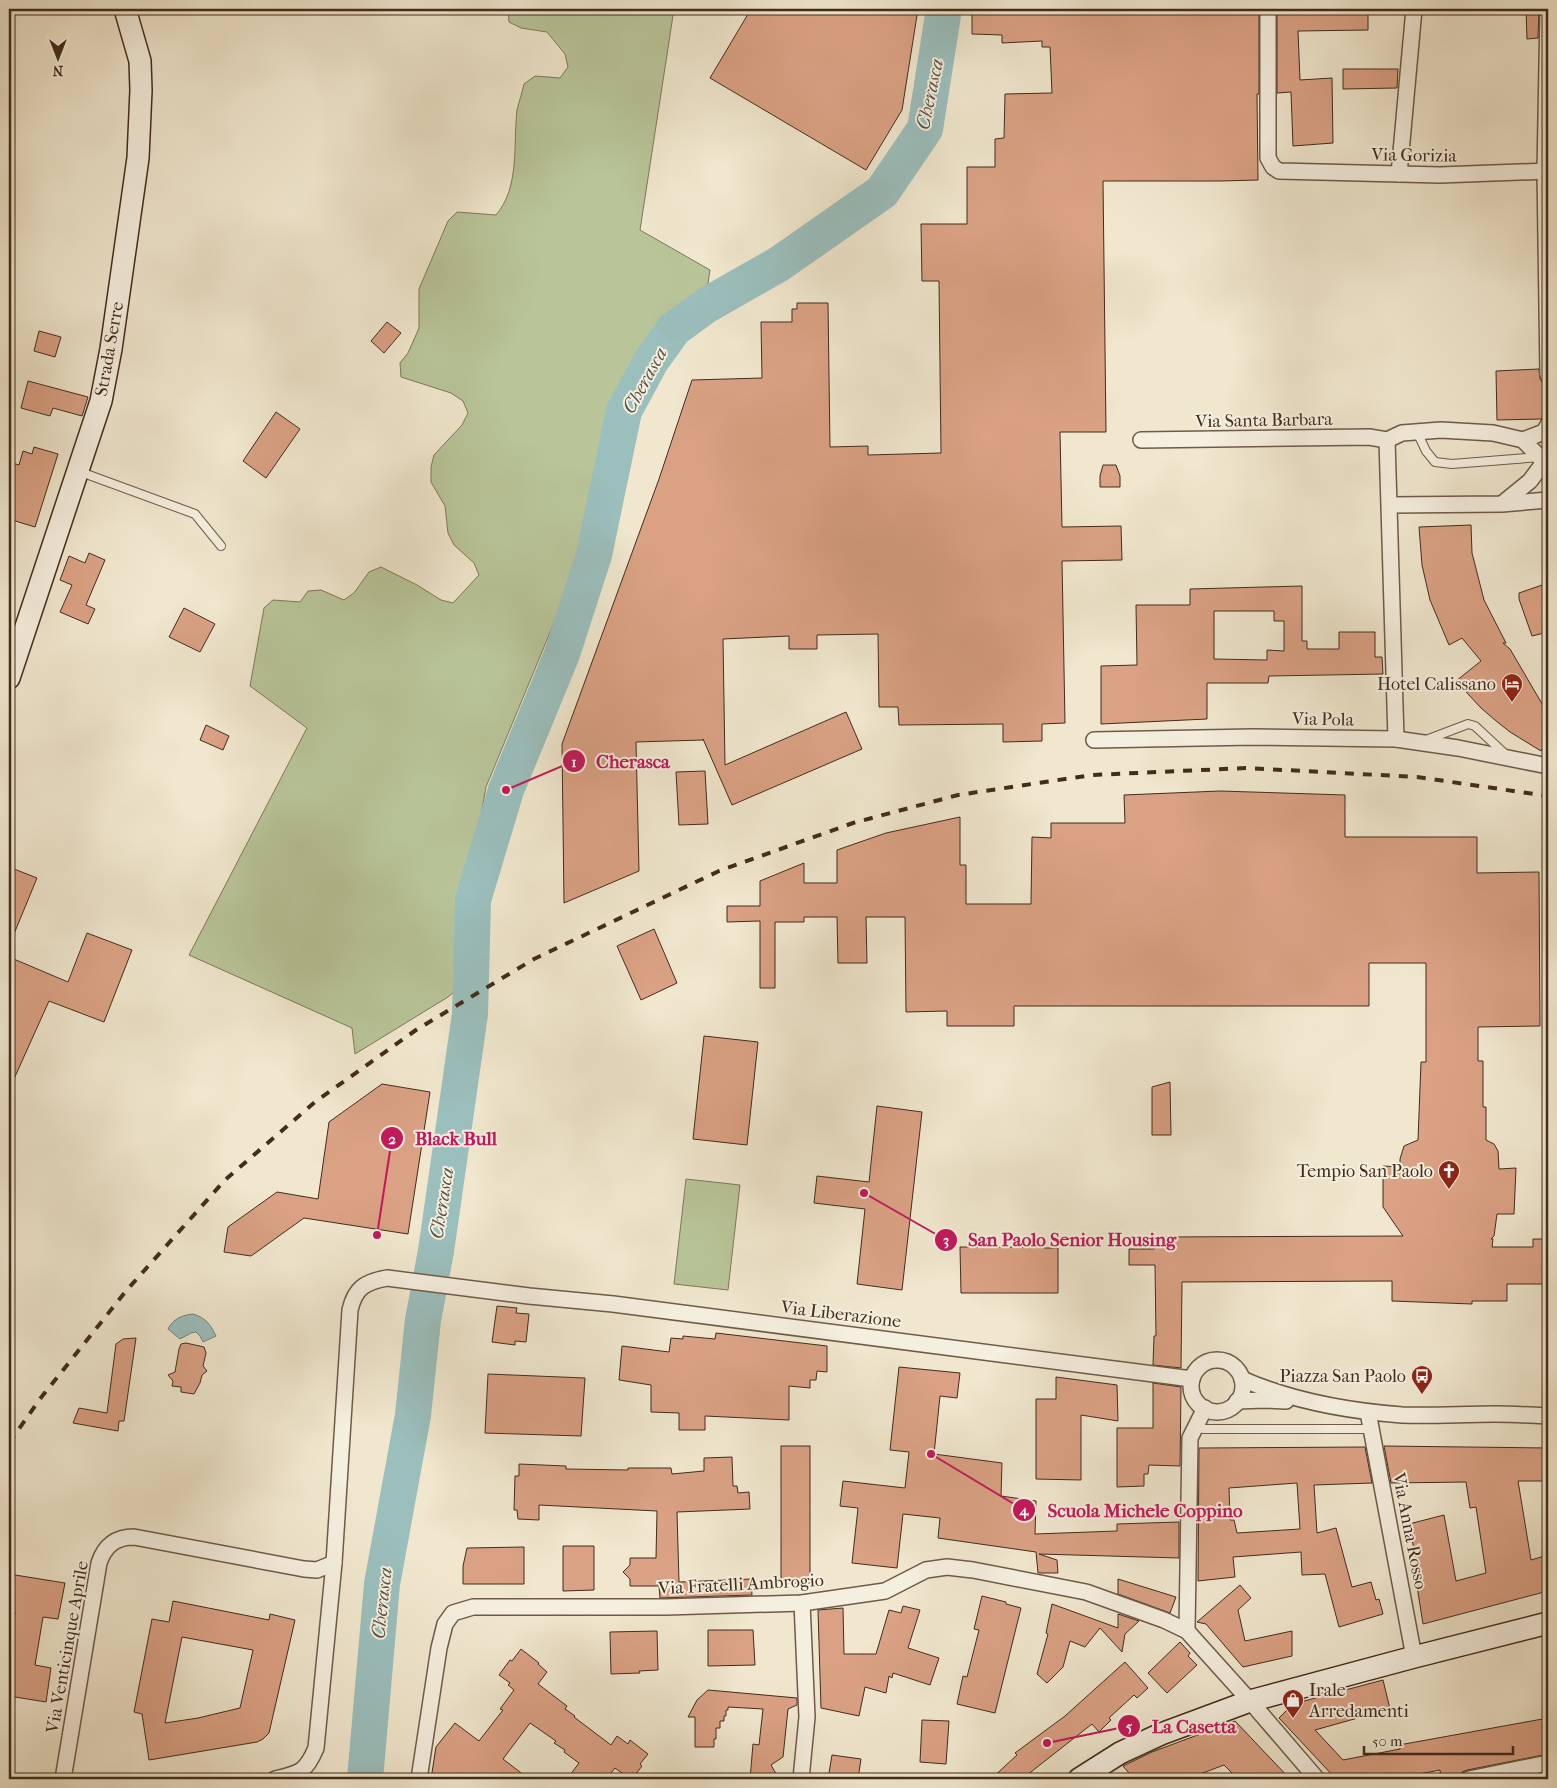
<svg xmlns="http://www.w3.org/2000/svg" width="1557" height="1788" font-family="'IM FELL French Canon',serif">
<rect width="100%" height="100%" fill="#f0e7ce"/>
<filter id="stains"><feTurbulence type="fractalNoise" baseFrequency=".004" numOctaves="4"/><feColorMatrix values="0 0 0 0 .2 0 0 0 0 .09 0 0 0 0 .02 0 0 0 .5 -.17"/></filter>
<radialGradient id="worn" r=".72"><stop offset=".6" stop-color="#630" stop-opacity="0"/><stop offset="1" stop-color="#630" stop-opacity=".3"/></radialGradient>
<g fill="#b8c599" stroke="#7d785a">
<path d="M508 9H674L640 230 710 270 706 297 676 318 648 355 627 391 613 425 602 487 594 519 580 560 486 787 477 838 459 988 448 997 355 1054 352 1028 189 955 307 728 250 686 264 608 273 600 300 602 308 591 321 590 344 600 354 593 369 572 381 567 417 585 441 600 453 603 479 575 474 563 454 545 448 533 445 506 431 482V467L434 455 462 425 468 413 463 401 451 393 401 377 400 363 408 353 419 328V289L448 221 457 212 496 215C520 187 513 145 517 110 519 102 522 93 524 84L535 76 560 78 568 67 565 54 547 32 521 28 509 22Z"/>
<polygon points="686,1179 740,1185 728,1290 674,1284"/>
</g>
<path fill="#9bbfbd" stroke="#77847c" d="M193 1314C206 1318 210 1324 216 1336L203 1342 200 1336 196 1332 191 1333 180 1339 168 1329C173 1319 182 1315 193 1314Z"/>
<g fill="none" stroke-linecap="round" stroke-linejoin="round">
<polyline stroke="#9bbfbd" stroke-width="36" points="365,1779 382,1584 413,1415 423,1320 436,1251 470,1014 473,900 506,790 562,654 594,555 624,411 651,361 674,329 707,305 779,264 882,192 925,129 944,9"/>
</g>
<g fill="#daa184" stroke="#422c1b" fill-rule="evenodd">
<polygon points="751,9 918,9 902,110 866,170 710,78"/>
<polygon points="972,9 1256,9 1256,13 1259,13 1259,94 1257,94 1258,180 1221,181 1103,181 1106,432 1060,432 1062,527 1121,526 1122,560 1062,561 1065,723 1042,724 1042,741 1003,742 1003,724 899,725 898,707 879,707 878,634 817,635 817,649 789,649 789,636 723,639 725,765 846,712 862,749 732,805 703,739 703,740 636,742 639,871 564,903 562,744 659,479 692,380 762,378 761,322 792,322 792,309 797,309 797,303 828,303 830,447 868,446 868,455 941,453 939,281 922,281 921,224 967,224 967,167 995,167 995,139 1004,138 1005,94 1052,93 1050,47 1042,47 1042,41 1002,43 1002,35 972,34"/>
<polygon points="1337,9 1368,9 1368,30 1298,31 1300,80 1332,78 1333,143 1293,146 1291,92 1277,93 1277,13 1337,13"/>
<polygon points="1526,9 1539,9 1538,38 1527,39"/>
<polygon points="1343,69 1398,69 1397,88 1343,89"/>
<polygon points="387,322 401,333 384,353 371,341"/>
<polygon points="39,331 61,337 55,357 34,351"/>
<polygon points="1539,369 1540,379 1543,383 1543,417 1541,419 1497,420 1496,371"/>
<polygon points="28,381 88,397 82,416 53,408 50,416 21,408"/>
<polygon points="276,412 300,429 266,478 243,461"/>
<polygon points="34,447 58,454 35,527 9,519 9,462 19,465 23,451 32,454"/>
<polygon points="1103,465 1116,465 1120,476 1120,487 1100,487 1100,476"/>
<polygon points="1471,525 1472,553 1484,600 1506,643 1503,643 1510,649 1548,714 1548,738 1541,751 1510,732 1495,720 1481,708 1456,681 1481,661 1462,638 1449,645 1430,600 1422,565 1419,527"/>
<polygon points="89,553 105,560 86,605 95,609 88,624 60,612 72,585 60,580 69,556 85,563"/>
<polygon points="1548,583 1548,632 1532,636 1519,599 1519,593"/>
<path d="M1302 586V641H1307V649H1339V632H1375V657H1382L1383 674 1269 676 1268 683H1207V719L1101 724V666L1137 665 1136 605H1190V589ZM1214 611H1274V621H1284V651L1267 650V660L1214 659Z"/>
<polygon points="184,608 215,624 200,652 169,637"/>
<polygon points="206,725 229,736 223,750 200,740"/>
<polygon points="705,771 708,824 679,825 676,772"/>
<polygon points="1220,791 1345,795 1345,837 1477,837 1477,873 1539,872 1540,1026 1478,1027 1478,1061 1483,1061 1483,1107 1486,1107 1486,1140 1494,1144 1498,1151 1499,1169 1516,1168 1514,1214 1497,1214 1494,1236 1491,1239 1493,1239 1492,1247 1533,1247 1533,1239 1548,1239 1548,1284 1507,1284 1507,1301 1472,1301 1472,1304 1392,1301 1392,1281 1182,1282 1181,1368 1153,1365 1154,1336 1156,1336 1155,1265 1129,1265 1129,1249 1154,1249 1154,1237 1403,1236 1383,1207 1383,1166 1400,1167 1400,1159 1404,1146 1418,1140 1421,1062 1426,1062 1426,963 1369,963 1369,1006 1014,1006 1014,1026 947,1026 947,1011 906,1012 905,917 866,917 867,963 838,963 837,917 804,917 804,922 775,922 775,988 760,988 760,921 727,922 727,906 760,906 760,881 804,863 804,883 837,883 837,850 886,833 960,817 960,865 966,865 966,904 1031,904 1032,837 1051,838 1051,823 1125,823 1124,795"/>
<polygon points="9,867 37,878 9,946"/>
<polygon points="654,929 677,983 641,1000 617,946"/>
<polygon points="87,933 132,950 104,1022 49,1001 9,1090 9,957 68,982"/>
<polygon points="704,1036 758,1042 747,1145 693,1139"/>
<polygon points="1170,1082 1171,1135 1152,1135 1152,1087"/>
<polygon points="382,1084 430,1092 408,1234 304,1218 251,1256 224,1252 228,1227 277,1192 318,1199 329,1122"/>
<polygon points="877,1106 922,1112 902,1290 857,1284 865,1209 814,1203 817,1176 869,1182"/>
<polygon points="1031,1242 1043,1243 1044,1248 1058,1248 1058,1293 961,1293 960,1247 1029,1247"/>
<polygon points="497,1306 517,1308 516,1313 529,1314 526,1342 515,1341 515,1345 492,1342"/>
<polygon points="716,1333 827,1346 827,1372 817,1371 816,1380 810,1380 810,1388 789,1386 789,1420 705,1416 705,1430 679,1430 679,1413 651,1412 651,1385 619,1380 622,1346 669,1352 671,1338 683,1339 683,1336 715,1339"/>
<polygon points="136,1338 124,1421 119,1421 118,1431 73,1423 79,1408 107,1413 116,1344 123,1339"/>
<polygon points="186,1343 204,1347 206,1353 203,1366 207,1371 202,1375 200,1383 194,1394 181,1392 181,1387 172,1386 173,1381 168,1375 175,1372 179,1349 181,1344"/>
<polygon points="899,1367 960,1373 957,1398 940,1396 934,1454 1002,1463 1001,1496 1036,1501 1035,1534 1117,1531 1117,1524 1179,1522 1179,1558 1039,1554 1057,1560 1058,1573 1038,1573 1036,1552 938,1538 940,1518 903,1514 897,1568 852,1563 858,1508 840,1506 843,1481 905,1488 909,1452 890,1450"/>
<polygon points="488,1374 585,1378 581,1436 485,1433"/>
<polygon points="1056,1377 1117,1385 1118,1421 1081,1415 1081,1480 1036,1479 1036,1399 1056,1399"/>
<polygon points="1153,1383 1181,1387 1180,1466 1149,1465 1148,1474 1144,1474 1144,1486 1117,1487 1117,1428 1153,1428"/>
<rect x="781" y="1446" width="29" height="137"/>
<polygon points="1384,1446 1548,1448 1548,1481 1518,1481 1531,1560 1548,1555 1548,1591 1423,1624 1417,1586 1421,1585 1409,1524 1444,1515 1456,1581 1486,1573 1476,1507 1470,1508 1466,1482 1391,1483"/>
<path d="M1365 1447 1372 1483 1314 1485 1317 1533 1336 1528 1352 1587 1371 1582 1376 1600 1379 1599 1383 1614 1339 1627 1325 1574 1302 1575 1301 1552 1233 1557 1235 1577 1198 1581 1199 1448ZM1297 1483 1300 1529 1237 1533 1234 1520H1230L1229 1488Z"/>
<polygon points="732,1457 733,1486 737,1486 738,1493 749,1492 750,1509 677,1512 679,1582 751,1579 752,1595 660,1598 659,1586 630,1586 630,1579 623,1572 630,1565 630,1558 656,1558 657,1511 539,1505 539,1520 518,1519 517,1510 514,1510 515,1476 519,1476 519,1464 566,1466 566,1469 628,1470 628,1468 671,1468 672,1474 704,1471 704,1458"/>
<polygon points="563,1546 594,1546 594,1590 563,1591"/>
<polygon points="524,1547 524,1584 463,1584 463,1566 467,1548"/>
<polygon points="9,1574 65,1583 58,1619 43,1617 35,1665 51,1668 46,1702 9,1696 9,1652 15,1612 9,1611"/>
<polygon points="1118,1579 1176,1597 1170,1613 1118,1594"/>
<polygon points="1240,1585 1251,1598 1238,1610 1245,1641 1292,1631 1292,1656 1243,1667 1206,1624 1197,1622"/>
<polygon points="982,1596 1006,1602 1006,1604 1021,1608 995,1713 957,1704 963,1676 967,1677 979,1630 974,1629"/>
<path d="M173 1601 269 1620 270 1614 295 1620 269 1733 263 1739 257 1742 149 1760 142 1714 134 1712 152 1619 169 1622ZM182 1637 253 1650 240 1708 198 1718 165 1723Z"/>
<polygon points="1052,1604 1118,1628 1118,1614 1139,1621 1125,1634 1122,1652 1100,1628 1085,1647 1070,1641 1063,1667 1047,1683 1037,1674 1048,1634 1046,1633"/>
<polygon points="903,1606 920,1610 908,1648 939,1658 930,1685 893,1673 892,1678 889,1676 886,1693 865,1687 859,1716 821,1708 818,1610 843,1608 844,1654 876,1654 889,1610 901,1613"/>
<polygon points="708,1630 753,1630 755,1665 708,1666"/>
<polygon points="657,1631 658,1670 639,1671 640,1673 611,1674 610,1632"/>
<polygon points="1180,1642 1190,1653 1188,1656 1197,1665 1167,1693 1148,1673"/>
<polygon points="521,1649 539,1663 538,1664 547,1672 538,1684 567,1706 565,1709 575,1716 574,1717 611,1745 617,1736 628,1744 630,1740 648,1754 640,1764 642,1766 632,1779 630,1779 615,1768 606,1779 567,1779 579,1763 564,1752 565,1750 554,1743 556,1741 530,1723 503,1759 529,1779 431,1779 436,1747 455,1723 479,1741 503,1710 500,1709 514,1690 508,1685 510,1683 499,1675 510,1660 512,1661"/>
<polygon points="1125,1662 1148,1688 1137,1698 1134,1695 1109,1718 1111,1720 1099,1732 1092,1724 1022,1779 991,1779 1017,1755 1015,1753 1065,1716"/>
<polygon points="1383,1680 1390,1709 1315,1730 1343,1760 1400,1749 1399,1745 1548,1718 1548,1754 1467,1770 1462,1772 1460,1779 1441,1779 1440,1770 1394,1779 1336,1779 1279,1718 1293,1704"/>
<polygon points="708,1690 797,1698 797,1705 788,1709 783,1757 771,1765 779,1779 750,1779 753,1744 759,1745 763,1709 728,1707 728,1710 726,1710 726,1716 724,1716 724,1721 720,1721 720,1728 716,1728 716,1739 714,1739 714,1747 695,1747 695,1717 688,1717 697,1700"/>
<polygon points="922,1720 949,1721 946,1764 920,1762"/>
<polygon points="1235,1721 1290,1779 1238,1779 1224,1765 1187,1779 1134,1779 1123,1766 1152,1752"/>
<polygon points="832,1755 861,1759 858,1779 828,1779"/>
<polygon points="1548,1773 1548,1779 1515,1779"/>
</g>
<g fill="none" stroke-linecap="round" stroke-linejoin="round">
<g stroke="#6e5b48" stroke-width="10">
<g id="lane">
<polyline points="1417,432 1426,451 1435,462 1452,464 1540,457"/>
<polyline points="78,471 195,514 221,546"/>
<polyline points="1426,740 1468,724 1475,726 1505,754"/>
<polyline points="1198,1422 1203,1429 1372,1429"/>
</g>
</g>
<g stroke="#6e5b48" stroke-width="18">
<g id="street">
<polyline points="1268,9 1268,158 1273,167 1279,171 1440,175 1548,171"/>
<polyline points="1548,9 1545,171 1548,375"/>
<polyline points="1399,174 1414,9"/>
<polyline points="1141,440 1369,437 1387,440 1402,433 1441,430 1493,433 1523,440 1548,466"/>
<polyline points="1387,440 1396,739"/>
<polyline points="1523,440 1544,432 1548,425"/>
<polyline points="1503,503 1530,481 1544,462"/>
<polyline points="1390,505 1502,504 1548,500"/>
<polyline points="1094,740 1253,737 1396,739 1458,748 1548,766"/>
<circle cx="1217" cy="1386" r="26"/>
<path d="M1242 1379C1292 1401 1348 1411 1402 1415 1433 1416 1464 1414 1495 1414 1512 1414 1530 1415 1548 1416"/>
<polyline points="1237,1401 1264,1400 1286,1401"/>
<polyline points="1368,1412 1414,1657"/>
<polyline points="1187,1631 1190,1438 1205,1408"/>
<path d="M63 1779 99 1563C105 1545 116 1537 134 1537L304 1569 317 1570 334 1563"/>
<path d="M275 1779C300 1773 306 1772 316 1748L334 1563 350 1310C355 1288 365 1282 387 1278L529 1296 613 1304 1192 1379"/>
<polyline points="419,1779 439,1648 445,1624 453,1613 473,1607 666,1607 802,1603 885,1591 926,1570 947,1567 973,1570 1086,1592 1164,1620 1187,1631 1250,1701 1317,1779"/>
<polyline points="801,1779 807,1717 802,1603"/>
<polyline points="1469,1779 1548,1763"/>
</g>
</g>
<g stroke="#422c1b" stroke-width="24">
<g id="secondary">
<polyline points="9,678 101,401 111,349 138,158 141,90 140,61 125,9"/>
<polyline points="1079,1779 1120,1753 1161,1734 1250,1701 1414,1657 1548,1623"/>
</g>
</g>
<use href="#lane" stroke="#f5efdf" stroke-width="8"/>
<use href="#street" stroke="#f5efdf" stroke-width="15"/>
<use href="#secondary" stroke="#f5efdf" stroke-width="21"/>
<polyline stroke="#422c1b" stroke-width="4" stroke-dasharray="9 9" stroke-linecap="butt" points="9,1443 40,1399 126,1291 225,1180 315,1102 416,1030 534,959 719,871 853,823 958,795 1092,775 1246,768 1417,777 1548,796"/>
</g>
<defs>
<g id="hotel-pin" transform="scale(1.125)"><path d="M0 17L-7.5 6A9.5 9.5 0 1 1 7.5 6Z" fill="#8f2418" stroke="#f5efdf"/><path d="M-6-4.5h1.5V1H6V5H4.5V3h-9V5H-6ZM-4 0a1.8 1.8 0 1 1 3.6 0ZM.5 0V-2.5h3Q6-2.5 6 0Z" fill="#fff"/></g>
<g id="church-pin" transform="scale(1.125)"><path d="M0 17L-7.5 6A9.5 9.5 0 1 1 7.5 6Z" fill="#8f2418" stroke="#f5efdf"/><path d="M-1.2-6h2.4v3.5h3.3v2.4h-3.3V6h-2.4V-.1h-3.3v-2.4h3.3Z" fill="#fff"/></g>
<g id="bus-pin" transform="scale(1.125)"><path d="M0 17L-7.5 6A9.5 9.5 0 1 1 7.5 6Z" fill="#8f2418" stroke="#f5efdf"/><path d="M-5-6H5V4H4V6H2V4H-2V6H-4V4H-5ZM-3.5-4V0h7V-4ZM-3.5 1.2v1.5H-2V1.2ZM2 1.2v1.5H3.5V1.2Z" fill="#fff"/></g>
<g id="shop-pin" transform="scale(1.125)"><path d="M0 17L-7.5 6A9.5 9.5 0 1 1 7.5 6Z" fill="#8f2418" stroke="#f5efdf"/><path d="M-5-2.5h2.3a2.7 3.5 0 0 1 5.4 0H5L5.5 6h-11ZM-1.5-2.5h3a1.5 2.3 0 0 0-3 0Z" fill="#fff"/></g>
</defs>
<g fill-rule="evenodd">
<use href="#hotel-pin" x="1512" y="684"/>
<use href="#church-pin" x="1449" y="1171"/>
<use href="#bus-pin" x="1422" y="1376"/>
<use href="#shop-pin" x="1293" y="1700"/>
</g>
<g text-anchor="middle" stroke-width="4" stroke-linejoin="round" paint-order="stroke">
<g font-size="18" fill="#422c1b" stroke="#f5efdf">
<text transform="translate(1414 155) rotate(1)" y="6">Via Gorizia</text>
<text transform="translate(109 349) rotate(-80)" y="6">Strada Serre</text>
<text transform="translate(1264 420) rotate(-1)" y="6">Via Santa Barbara</text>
<text transform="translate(1323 719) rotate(1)" y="6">Via Pola</text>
<text transform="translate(841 1314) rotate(7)" y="6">Via Liberazione</text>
<text transform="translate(1410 1531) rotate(79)" y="6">Via Anna Rosso</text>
<text transform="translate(741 1584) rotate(-3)" y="6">Via Fratelli Ambrogio</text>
<text transform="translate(67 1647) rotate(-80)" y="6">Via Venticinque Aprile</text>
</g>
<g font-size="18" fill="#422c1b" stroke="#f5efdf" text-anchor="end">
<text x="1496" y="690">Hotel Calissano</text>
<text x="1433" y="1177">Tempio San Paolo</text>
<text x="1406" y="1382">Piazza San Paolo</text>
<text x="1309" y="1696" text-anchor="start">Irale<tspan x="1309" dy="21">Arredamenti</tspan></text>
</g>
<g font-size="19" font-style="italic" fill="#585144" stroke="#f5efdf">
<text transform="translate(929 94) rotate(-78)" y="7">Cherasca</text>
<text transform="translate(644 380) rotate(-61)" y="7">Cherasca</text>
<text transform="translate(441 1203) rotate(-81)" y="7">Cherasca</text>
<text transform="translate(381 1603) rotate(-84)" y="7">Cherasca</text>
</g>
</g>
<path fill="none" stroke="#c2185b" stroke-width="2" d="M506 790L574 761M377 1235L392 1138M864 1193L946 1240M931 1454L1024 1510M1047 1743L1129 1726"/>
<g fill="#c2185b" stroke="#f5efdf" stroke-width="2">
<circle cx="506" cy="790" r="5"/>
<circle cx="377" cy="1235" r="5"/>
<circle cx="864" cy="1193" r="5"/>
<circle cx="931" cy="1454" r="5"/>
<circle cx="1047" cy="1743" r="5"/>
<circle cx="574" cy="761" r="12"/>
<circle cx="392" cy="1138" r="12"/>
<circle cx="946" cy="1240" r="12"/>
<circle cx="1024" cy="1510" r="12"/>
<circle cx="1129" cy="1726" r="12"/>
</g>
<g font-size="15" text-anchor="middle" font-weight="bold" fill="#fff">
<text x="574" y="767">1</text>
<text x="392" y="1144">2</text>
<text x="946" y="1245">3</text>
<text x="1024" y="1515">4</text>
<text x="1129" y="1731">5</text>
</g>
<g font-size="19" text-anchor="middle" font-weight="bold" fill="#c2185b" stroke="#f5efdf" stroke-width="4" stroke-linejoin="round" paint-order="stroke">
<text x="633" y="768">Cherasca</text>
<text x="456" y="1145">Black Bull</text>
<text x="1072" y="1246">San Paolo Senior Housing</text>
<text x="1145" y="1517">Scuola Michele Coppino</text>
<text x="1194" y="1733">La Casetta</text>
</g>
<rect width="1557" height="1788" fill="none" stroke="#f0e7ce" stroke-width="30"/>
<rect x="10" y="10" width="1537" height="1768" fill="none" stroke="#422c1b" stroke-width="2.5"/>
<rect x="15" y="15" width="1527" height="1758" fill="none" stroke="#422c1b"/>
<g transform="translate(58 58) rotate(180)" stroke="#f5efdf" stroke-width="4" paint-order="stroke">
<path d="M0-4L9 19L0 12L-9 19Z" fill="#422c1b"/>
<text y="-8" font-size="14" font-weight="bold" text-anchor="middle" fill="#422c1b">N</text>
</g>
<path d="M1364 1746v8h149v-8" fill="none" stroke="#422c1b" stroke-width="2.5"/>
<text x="1372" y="1746" font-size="15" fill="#422c1b" stroke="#f5efdf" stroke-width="4" paint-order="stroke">50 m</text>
<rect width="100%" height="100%" filter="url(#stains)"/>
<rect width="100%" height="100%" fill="url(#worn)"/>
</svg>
